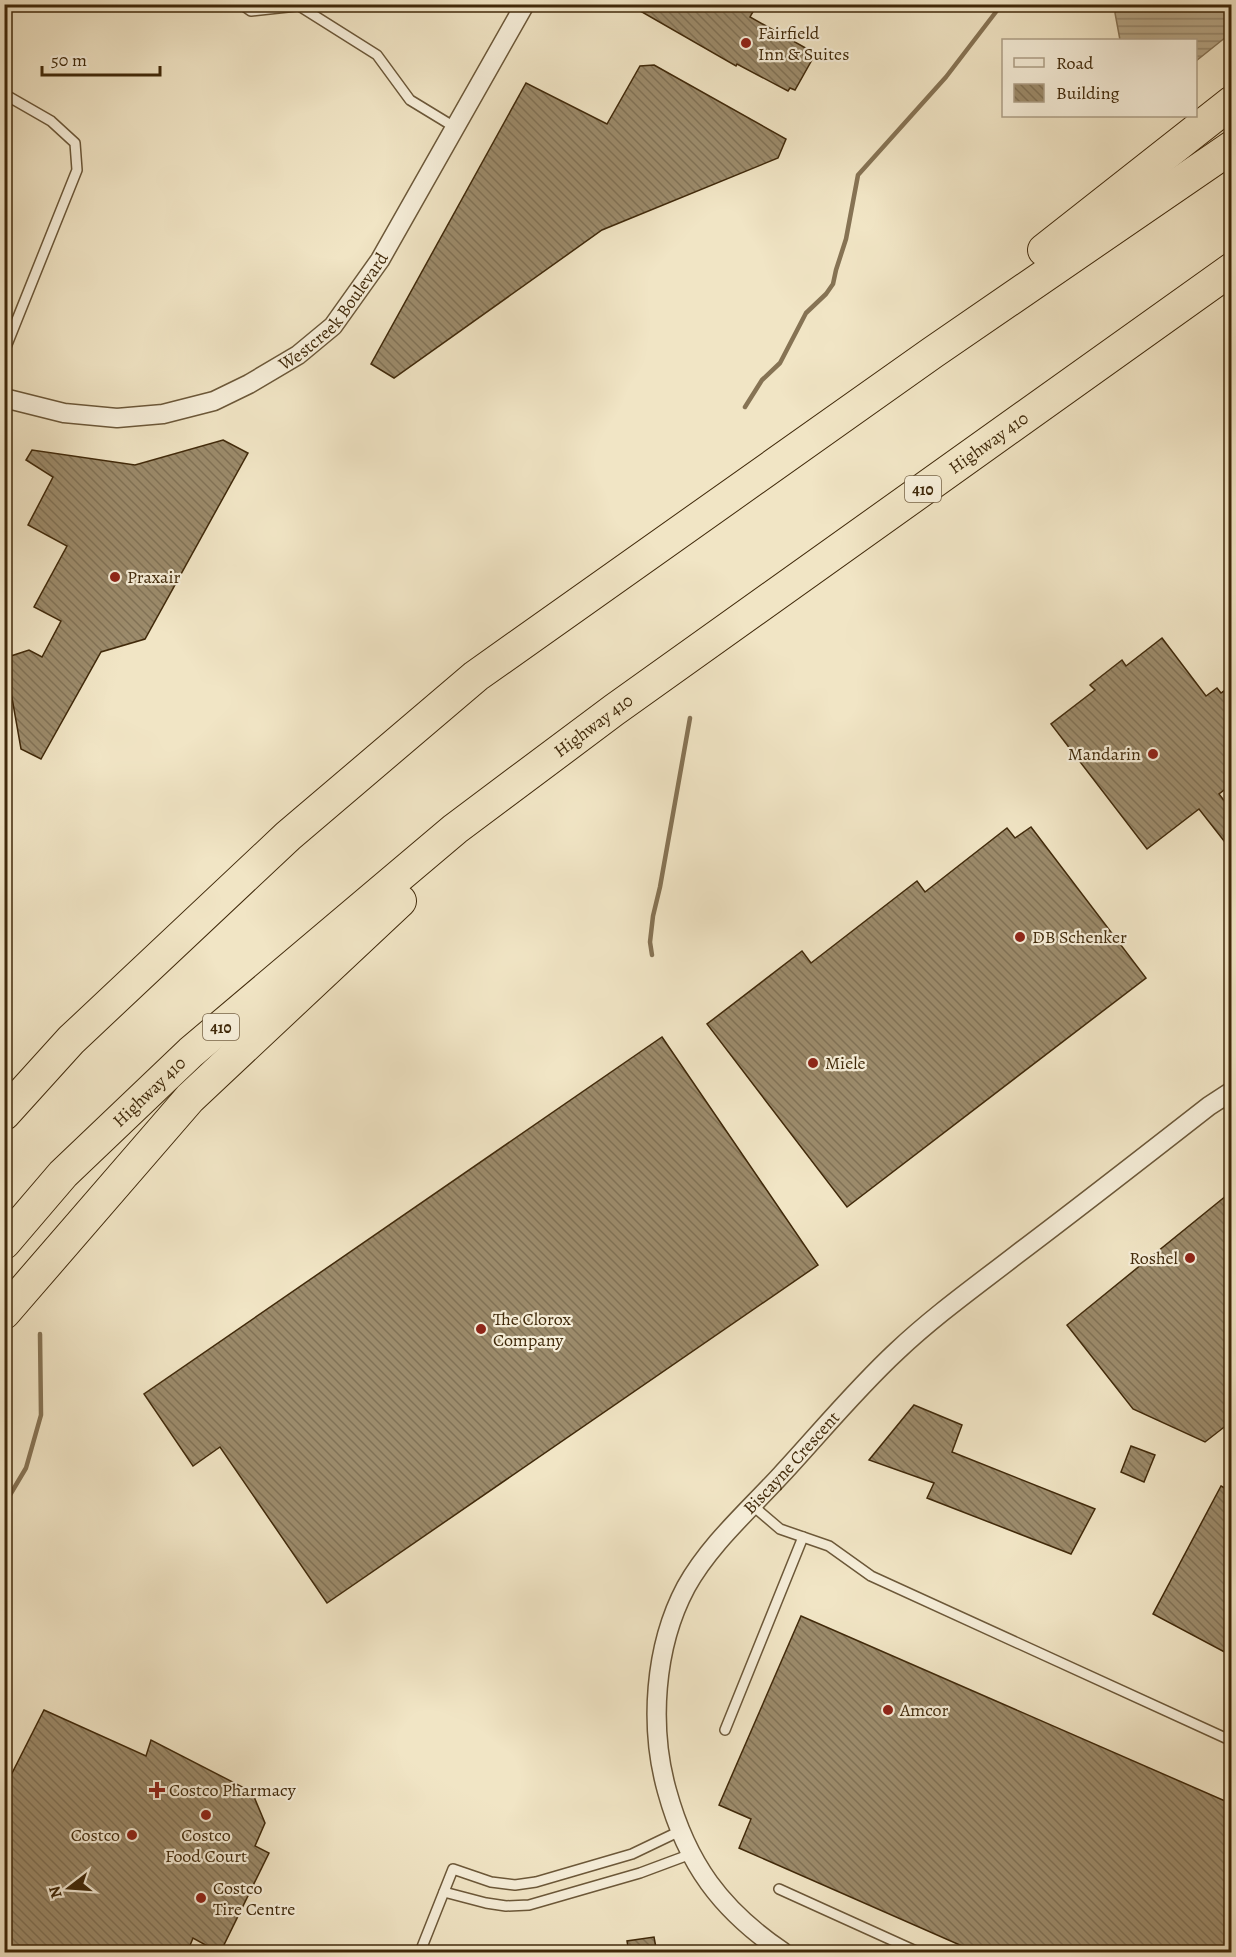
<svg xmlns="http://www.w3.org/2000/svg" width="1236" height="1957" font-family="Alegreya,serif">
<defs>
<pattern id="water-rules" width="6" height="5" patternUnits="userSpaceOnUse" patternTransform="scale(1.5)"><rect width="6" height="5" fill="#b5a585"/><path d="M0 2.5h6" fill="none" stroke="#95866b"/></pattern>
<pattern id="building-back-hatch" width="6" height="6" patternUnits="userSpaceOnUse" patternTransform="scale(1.5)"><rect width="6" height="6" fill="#9c8b6b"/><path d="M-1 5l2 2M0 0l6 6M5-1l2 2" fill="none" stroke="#817256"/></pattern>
</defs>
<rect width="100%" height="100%" fill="#f1e5c5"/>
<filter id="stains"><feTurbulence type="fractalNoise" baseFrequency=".00333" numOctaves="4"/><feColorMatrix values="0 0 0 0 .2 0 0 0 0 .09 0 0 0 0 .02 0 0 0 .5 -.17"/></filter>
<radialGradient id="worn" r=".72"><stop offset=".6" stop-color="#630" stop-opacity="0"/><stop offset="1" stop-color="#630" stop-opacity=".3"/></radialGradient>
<polygon fill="url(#water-rules)" stroke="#867354" stroke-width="1.5" points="1118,5 1231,5 1231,33 1196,61 1196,40 1120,40 1115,13"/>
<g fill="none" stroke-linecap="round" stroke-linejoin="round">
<g stroke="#867354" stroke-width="4.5">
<polyline points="745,407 762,380 780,363 806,313 826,294 833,284 836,270 846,239 858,175 946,77 1002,4"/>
<polyline points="652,955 650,942 653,916 660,887 690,718"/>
<polyline points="4,1505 26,1468 41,1415 40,1334"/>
</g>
</g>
<g fill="url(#building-back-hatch)" stroke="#40290a" stroke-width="1.5">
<polygon points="628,4 744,4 754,10 750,17 811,51 808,55 813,58 795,90 790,88 788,91 737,64 736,66"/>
<polygon points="654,65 786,139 778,158 602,230 394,378 371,364 526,83 607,124 640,66"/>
<polygon points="223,440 248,453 145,639 101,652 41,759 21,749 6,664 11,656 29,650 42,657 61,621 34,607 67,546 28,525 53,477 26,460 32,450 135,465"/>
<polygon points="1162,638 1206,696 1217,688 1221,693 1232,685 1232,784 1219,794 1232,811 1232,851 1199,809 1147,849 1051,724 1095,690 1090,685 1122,660 1126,666"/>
<polygon points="1031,827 1146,978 847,1207 707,1024 802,951 811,963 917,881 925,892 1007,828 1015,838"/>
<polygon points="662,1037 818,1265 327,1603 220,1447 193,1466 144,1394"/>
<polygon points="1232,1191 1232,1421 1205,1442 1133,1409 1067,1325"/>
<polygon points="914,1405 962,1425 952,1452 1095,1509 1071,1554 927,1498 934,1483 869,1460"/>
<polygon points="1131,1446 1155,1455 1144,1482 1121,1472"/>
<polygon points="1221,1486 1232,1492 1232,1656 1153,1614"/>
<polygon points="801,1616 1232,1804 1232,1953 978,1953 739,1848 751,1819 719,1805"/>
<polygon points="44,1710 146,1756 151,1740 252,1792 265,1823 255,1846 269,1853 220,1953 193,1938 187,1953 4,1953 4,1789"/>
<polygon points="654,1937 657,1953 629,1953 627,1941"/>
</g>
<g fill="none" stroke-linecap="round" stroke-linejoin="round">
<g stroke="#6c5839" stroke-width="12">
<g id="service">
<polyline points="241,4 251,11 297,6"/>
<polyline points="296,4 377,55 410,100 456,128"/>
<polyline points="4,94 51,121 75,143 77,170 4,352"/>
<polyline points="752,1505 780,1529 829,1546 871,1576 1232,1741"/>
<polyline points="725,1730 803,1537"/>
<polyline points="779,1889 918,1952"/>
<polyline points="444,1892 486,1903 506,1906 529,1905 640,1873 691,1854"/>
<polyline points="420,1952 453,1869 491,1882 515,1885 536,1882 632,1854 680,1831"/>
</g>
</g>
<g stroke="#6c5839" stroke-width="21">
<g id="minor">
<path id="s1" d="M4 398 64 413 117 418 163 414 214 401 249 384 298 355 333 326 380 260 525 4"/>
<path id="s2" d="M783 1952C721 1910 687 1864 667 1791 649 1727 654 1647 686 1587 710 1544 748 1511 781 1475 819 1434 856 1389 897 1351 934 1316 976 1286 1016 1255 1081 1206 1145 1156 1209 1106L1232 1091"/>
</g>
</g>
<g stroke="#40290a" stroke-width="34">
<g id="motorway">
<polyline points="1044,250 1232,102"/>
<polyline points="4,1114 71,1040 288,836 476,676 932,353 1232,147"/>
<path id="s3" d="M4 1243 63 1174 191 1052 455 829 614 710 1232 269"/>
<polyline points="4,1313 190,1098 400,901"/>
</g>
</g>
<use href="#service" stroke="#f6eed9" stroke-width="9"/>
<use href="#minor" stroke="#f6eed9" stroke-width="18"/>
<use href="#motorway" stroke="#f1e5c5" stroke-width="32"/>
</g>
<g fill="#8f2418" stroke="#f6eed9" stroke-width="2">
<circle cx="746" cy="43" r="6"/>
<circle cx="115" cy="577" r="6"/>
<circle cx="1153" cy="754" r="6"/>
<circle cx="1020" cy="937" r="6"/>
<circle cx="813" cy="1063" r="6"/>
<circle cx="1190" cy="1258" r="6"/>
<circle cx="481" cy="1329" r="6"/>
<circle cx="888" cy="1710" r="6"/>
<path d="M154 1781h6v6h6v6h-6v6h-6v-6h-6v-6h6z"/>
<circle cx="206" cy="1815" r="6"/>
<circle cx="132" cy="1835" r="6"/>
<circle cx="201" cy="1898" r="6"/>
</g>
<g text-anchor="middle" stroke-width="4.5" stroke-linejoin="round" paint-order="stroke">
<g fill="#f6eed9" stroke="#776448" stroke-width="1.5">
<rect x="905" y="476" width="36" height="26" rx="4.5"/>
<rect x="203" y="1014" width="36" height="26" rx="4.5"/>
</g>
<g font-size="16" font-weight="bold" fill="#40290a">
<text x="923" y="495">410</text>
<text x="221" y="1033">410</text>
</g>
<g font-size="18" fill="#40290a" stroke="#f6eed9" text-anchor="start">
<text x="758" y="39">Fairfield<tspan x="758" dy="21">Inn &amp; Suites</tspan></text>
<text x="127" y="583">Praxair</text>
<text x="1141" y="760" text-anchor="end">Mandarin</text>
<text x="1032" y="943">DB Schenker</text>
<text x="825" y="1069">Miele</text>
<text x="1178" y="1264" text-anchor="end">Roshel</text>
<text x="493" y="1325">The Clorox<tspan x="493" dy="21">Company</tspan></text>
<text x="900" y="1716">Amcor</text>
<text x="169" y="1796">Costco Pharmacy</text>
<text x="120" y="1841" text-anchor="end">Costco</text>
<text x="206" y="1841" text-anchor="middle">Costco<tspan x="206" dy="21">Food Court</tspan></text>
<text x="213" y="1894">Costco<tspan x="213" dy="21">Tire Centre</tspan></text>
</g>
<g font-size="18" fill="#40290a" stroke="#f6eed9">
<text dy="6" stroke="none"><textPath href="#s1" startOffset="366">Westcreek Boulevard</textPath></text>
<text dy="6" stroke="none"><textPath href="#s3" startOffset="1272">Highway 410</textPath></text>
<text dy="6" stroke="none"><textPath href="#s3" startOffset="786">Highway 410</textPath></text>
<text dy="6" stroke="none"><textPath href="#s3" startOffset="210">Highway 410</textPath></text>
<text dy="6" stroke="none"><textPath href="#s2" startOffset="576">Biscayne Crescent</textPath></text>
</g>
</g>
<rect width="1236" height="1957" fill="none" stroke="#f1e5c5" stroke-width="24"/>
<rect x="6" y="6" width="1224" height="1945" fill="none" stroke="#40290a" stroke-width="3"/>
<rect x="12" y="12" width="1212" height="1933" fill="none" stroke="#40290a" stroke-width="1.5"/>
<rect x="1002" y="39" width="195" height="78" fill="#f6eed9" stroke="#ad9f86" stroke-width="1.5"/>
<rect x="1014" y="58" width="30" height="9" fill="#f6eed9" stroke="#ad9f86" stroke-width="1.5"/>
<text x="1056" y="69" font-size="18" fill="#40290a">Road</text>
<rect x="1014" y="84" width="30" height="18" fill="url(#building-back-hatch)" stroke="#ad9f86" stroke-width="1.5"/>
<text x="1056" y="99" font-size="18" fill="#40290a">Building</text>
<g transform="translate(69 1888) rotate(253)" stroke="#f6eed9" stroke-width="4.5" paint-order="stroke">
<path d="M0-4.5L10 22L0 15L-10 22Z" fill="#40290a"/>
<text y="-9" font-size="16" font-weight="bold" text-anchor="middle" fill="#40290a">N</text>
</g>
<path d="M42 66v9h118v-9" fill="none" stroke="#40290a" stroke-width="3"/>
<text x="51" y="66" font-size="18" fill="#40290a" stroke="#f6eed9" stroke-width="4.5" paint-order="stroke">50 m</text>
<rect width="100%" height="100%" filter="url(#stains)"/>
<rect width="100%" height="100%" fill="url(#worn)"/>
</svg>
